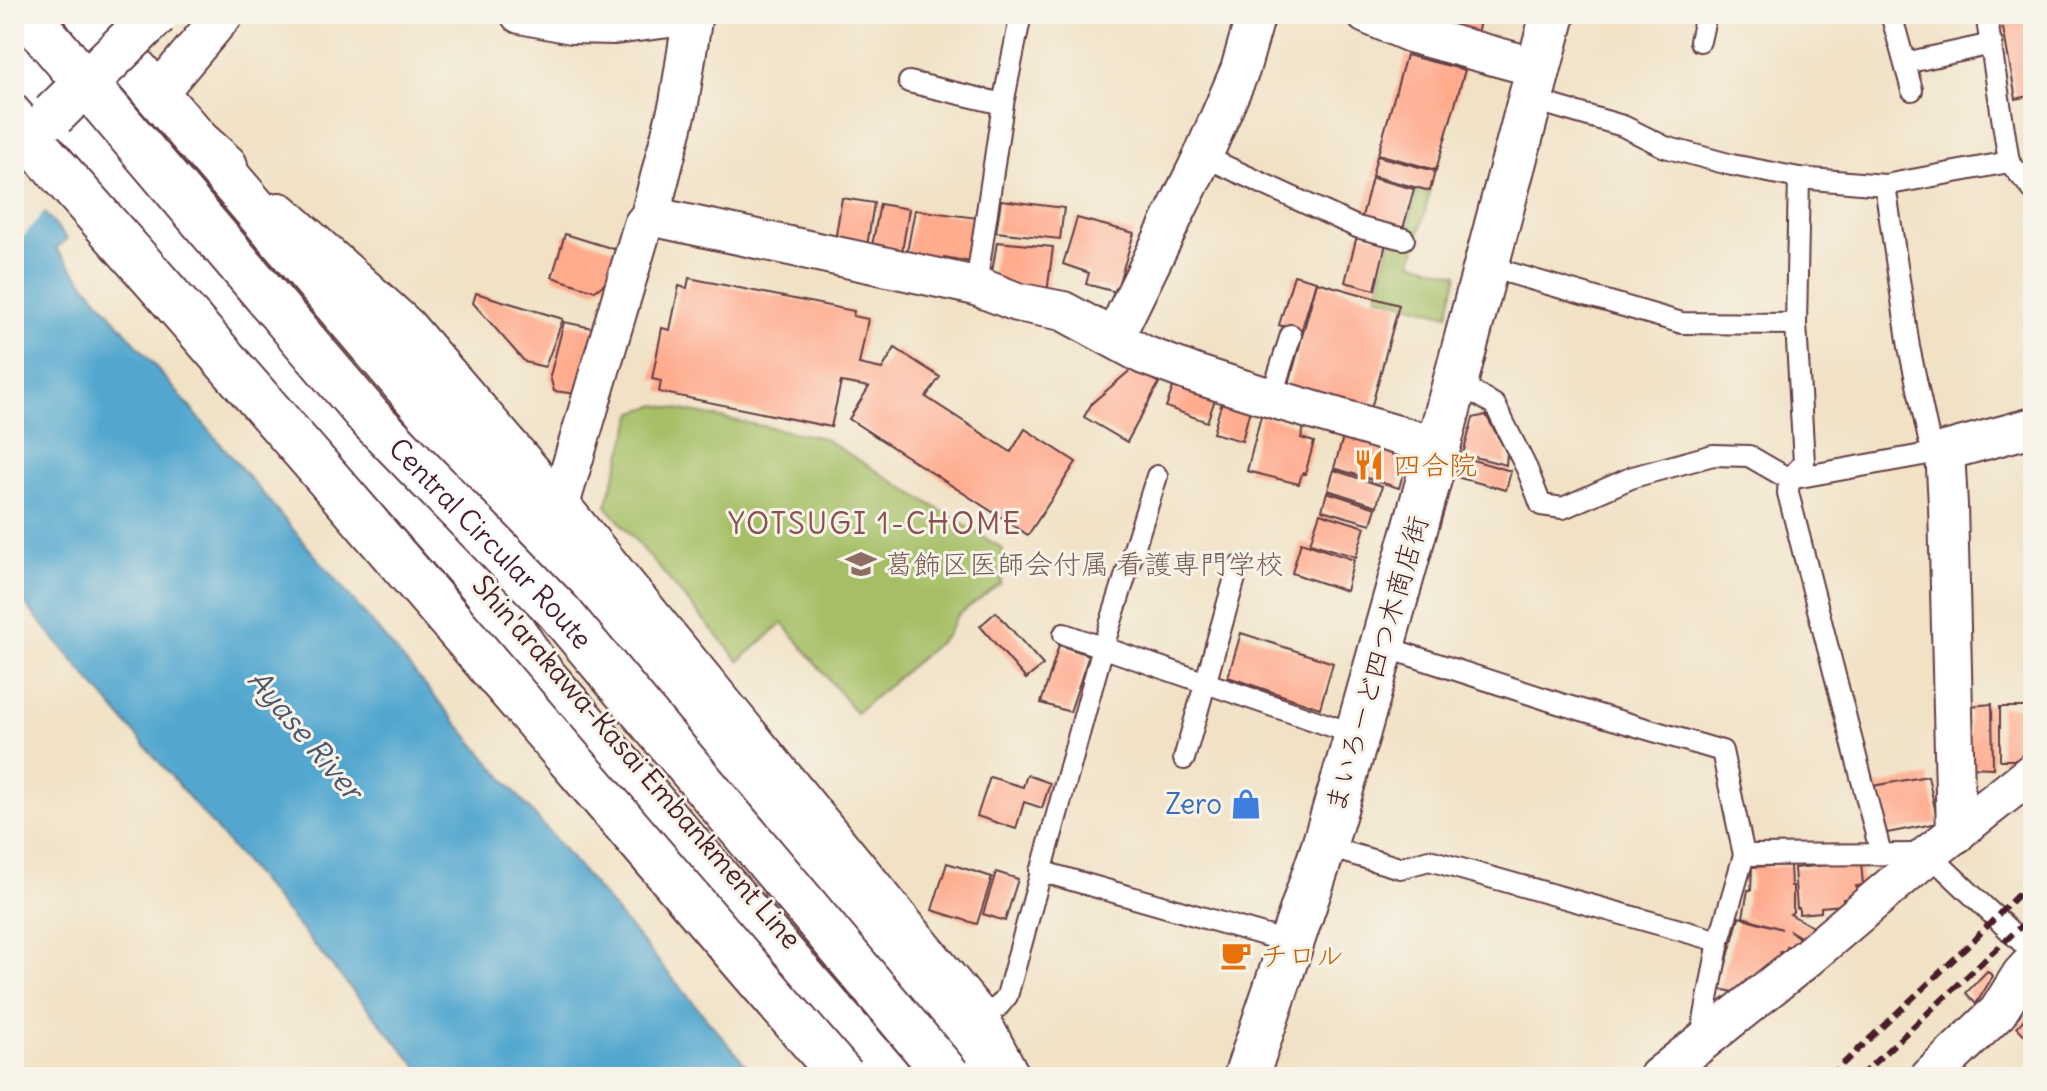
<svg xmlns="http://www.w3.org/2000/svg" width="2047" height="1091" font-family="Delius,'Klee One',sans-serif">
<rect width="100%" height="100%" fill="#f7f3e8"/>
<filter id="ink" filterUnits="userSpaceOnUse"><feTurbulence type="fractalNoise" baseFrequency=".0125" numOctaves="2"/><feDisplacementMap in="SourceGraphic" scale="16" xChannelSelector="R" yChannelSelector="G"/><feConvolveMatrix kernelMatrix="1 2 1 2 8 2 1 2 1" color-interpolation-filters="sRGB"/></filter>
<filter id="wash" filterUnits="userSpaceOnUse"><feTurbulence type="fractalNoise" baseFrequency=".006" numOctaves="4" result="noise"/><feDisplacementMap in="SourceGraphic" scale="32" xChannelSelector="R" yChannelSelector="G"/><feGaussianBlur stdDeviation="1.8" result="paint"/><feColorMatrix in="noise" values="0 0 0 0 0 0 0 0 0 0 0 0 0 0 0 0 0 1.4 0 .05"/><feComposite in="paint" operator="in"/></filter>
<g filter="url(#wash)">
<rect width="100%" height="100%" fill="#f1e2c6"/>
<g fill="#a6bf66" stroke="#786f48" stroke-width="2">
<polygon points="1417,190 1430,192 1412,262 1458,274 1448,315 1377,296 1390,241 1403,243"/>
<polygon points="657,405 823,438 1003,549 1001,583 957,616 946,636 856,713 783,623 739,661 606,506 634,412"/>
</g>
<polygon fill="#53a7cf" stroke="#4e637d" stroke-width="2" points="14,177 67,239 56,249 756,1077 426,1077 14,591"/>
<polygon fill="#f1e2c6" points="14,173 46,209 14,248"/>
<g id="blocks">
<g fill="#ffab8e">
<polygon points="1422,14 1482,14 1477,33"/>
<polygon points="1996,14 2033,14 2033,95 2016,99 2003,28 1999,29"/>
<polygon points="1406,55 1465,70 1436,170 1378,154"/>
<polygon points="1377,156 1435,171 1430,191 1372,176"/>
<polygon points="1372,178 1414,189 1401,236 1360,224"/>
<polygon points="842,198 874,203 867,246 835,241"/>
<polygon points="1001,200 1064,208 1060,239 996,232"/>
<polygon points="880,204 909,209 902,252 872,246"/>
<polygon points="915,210 978,218 971,262 944,257 943,263 906,257"/>
<polygon points="1077,218 1134,233 1116,292 1086,284 1089,273 1063,264"/>
<polygon points="1358,232 1387,239 1375,290 1345,282"/>
<polygon points="565,234 617,250 607,282 595,291 552,277"/>
<polygon points="997,242 1053,247 1047,293 991,278"/>
<polygon points="1294,275 1316,281 1301,332 1279,325"/>
<polygon points="689,278 854,311 853,316 868,319 859,364 882,369 895,348 940,377 926,397 1011,452 1025,429 1076,462 1028,535 849,419 869,387 841,382 831,427 659,392 661,381 652,379 662,328 670,330 679,286 687,288"/>
<polygon points="1317,282 1399,305 1369,416 1286,395"/>
<polygon points="476,293 563,319 545,367 525,362 473,303"/>
<polygon points="564,322 597,329 577,394 554,391 550,376"/>
<polygon points="1134,367 1159,383 1127,442 1084,417 1092,403"/>
<polygon points="1176,379 1217,394 1207,422 1166,407"/>
<polygon points="1223,398 1251,405 1242,441 1213,433"/>
<polygon points="1486,415 1507,453 1506,465 1463,454 1473,418"/>
<polygon points="1261,416 1304,427 1301,438 1314,442 1305,474 1302,473 1299,484 1247,471"/>
<polygon points="1346,427 1411,446 1399,488 1334,468"/>
<polygon points="1462,457 1511,471 1506,490 1456,477"/>
<polygon points="1334,470 1382,486 1377,506 1328,490"/>
<polygon points="1327,492 1376,508 1371,524 1322,510"/>
<polygon points="1320,513 1365,527 1356,557 1310,543"/>
<polygon points="1301,542 1354,560 1346,591 1292,573"/>
<polygon points="996,612 1043,665 1026,679 980,626"/>
<polygon points="1241,633 1333,663 1320,708 1228,677"/>
<polygon points="1059,645 1089,655 1070,712 1041,703"/>
<polygon points="1992,704 1993,768 1969,767 1969,706"/>
<polygon points="2000,707 2025,707 2028,760 2000,760"/>
<polygon points="1027,775 1050,783 1042,808 1024,802 1016,829 977,816 990,777 1023,787"/>
<polygon points="1928,776 1938,823 1887,833 1873,786"/>
<polygon points="1861,862 1863,885 1856,886 1857,895 1852,899 1843,899 1843,905 1821,907 1821,912 1799,914 1799,908 1797,908 1794,868"/>
<polygon points="947,863 992,877 977,924 932,910"/>
<polygon points="1790,865 1791,886 1793,886 1793,912 1790,914 1816,929 1804,939 1789,930 1803,941 1792,950 1787,947 1786,953 1780,951 1778,960 1751,982 1746,980 1739,993 1719,989 1739,917 1782,929 1743,917 1748,890 1751,890 1752,867"/>
<polygon points="996,872 1018,879 1005,921 983,914"/>
<polygon points="1987,971 1993,976 1976,1004 1966,993"/>
<polygon points="2033,999 2033,1044 2017,1027 2033,1009 2028,1005"/>
</g>
</g>
</g>
<g filter="url(#ink)">
<use href="#blocks" fill-opacity="0" stroke="#633c42" stroke-width="2"/>
<g fill="none" stroke-linecap="round" stroke-linejoin="round">
<g stroke="#633c42" stroke-width="24">
<g id="lane">
<polyline points="1891,14 1912,90"/>
<polyline points="1986,14 2009,162 2033,190"/>
<polyline points="1700,41 1706,14"/>
<polyline points="1905,63 1992,44"/>
<polyline points="909,82 1003,104"/>
<polyline points="1530,99 1623,126 1665,147 1732,165 1799,178 1885,185 2009,162"/>
<polyline points="1203,156 1357,227 1404,239"/>
<polyline points="1799,178 1796,324 1804,463 1789,479 1788,493 1881,854"/>
<polyline points="1885,185 1909,347 1929,440 1945,451"/>
<polyline points="1486,266 1682,323 1796,324"/>
<polyline points="976,286 1003,104 1021,14"/>
<polyline points="1455,381 1495,405 1527,469 1541,505 1563,508 1633,477 1713,455 1749,456 1789,479 1945,451"/>
<polyline points="1271,398 1291,335"/>
<polyline points="1064,634 1357,735"/>
<polyline points="1382,646 1561,704 1722,751 1744,855 1719,941 1700,1042"/>
<polyline points="1184,759 1238,567"/>
<polyline points="1324,846 1400,868 1429,860 1719,941"/>
<polyline points="1744,855 1929,854 2033,953"/>
<polyline points="1040,871 1292,943"/>
<polyline points="975,1016 998,1007 1007,996 1103,647 1157,476"/>
</g>
</g>
<g stroke="#633c42" stroke-width="42">
<g id="street">
<polyline points="520,14 572,24 614,25 693,15"/>
<polyline points="1366,14 1413,34 1538,68"/>
<polyline points="156,95 224,14"/>
<polyline points="650,216 976,286 1017,302 1063,311 1144,355 1195,374 1271,398 1438,447"/>
<polyline points="1114,338 1203,156 1240,70 1256,14"/>
<polyline points="559,508 643,225 650,216 679,103 693,14"/>
<polyline points="1956,834 1948,505 1945,451 2033,427"/>
<polyline points="1658,1077 1802,962 1929,854 2033,772"/>
<polyline points="1930,1077 1998,1012 2021,975 2033,962"/>
</g>
</g>
<g stroke="#633c42" stroke-width="48">
<g id="secondary">
<polyline points="87,14 197,141 225,166"/>
<polyline points="14,50 508,615"/>
<polyline points="279,215 404,328 559,508 975,1016 1007,1076"/>
<polyline points="1246,1077 1324,846 1357,735 1438,447 1553,14"/>
</g>
</g>
<g stroke="#633c42" stroke-width="48">
<g id="highway">
<polyline points="197,141 996,1077"/>
<polyline points="484,587 541,673 889,1077"/>
</g>
</g>
<use href="#lane" stroke="#fff" stroke-width="20"/>
<use href="#street" stroke="#fff" stroke-width="38"/>
<use href="#secondary" stroke="#fff" stroke-width="44"/>
<use href="#highway" stroke="#fff" stroke-width="44"/>
<g stroke="#4a1f2b" stroke-width="6" stroke-dasharray="12 6" stroke-linecap="butt">
<polyline points="1829,1077 1969,945 2033,879"/>
<polyline points="1859,1077 2033,915"/>
</g>
<g stroke="#633c42" stroke-width="48" stroke-linecap="butt">
<g id="highway-bridge">
<path id="s1" d="M27 14 370 418 559 612 949 1077"/>
<polyline points="53,115 156,14"/>
<path d="M14 121C295 435 567 758 843 1077"/>
</g>
</g>
<use href="#highway-bridge" stroke="#fff" stroke-width="44"/>
</g>
</g>
<defs>
<g id="restaurant-bare" transform="scale(2.4)"><path d="M-5-6h1v4h1v-4h1v4h1v-4h1v5L-1.5 .5V6h-2V.5L-5-1ZM5-6V6H3V1.5H1.5Q1.5-4 5-6Z" fill="#e8710a" stroke="#f7f3e8" stroke-width="2.5" paint-order="stroke"/></g>
<g id="university-bare" transform="scale(2.4)"><path d="M0-5L7-2L0 1L-7-2ZM-4 1L0 2.5L4 1V4Q0 6-4 4Z" fill="#8d6e63" stroke="#f7f3e8" stroke-width="2.5" paint-order="stroke"/></g>
<g id="shop-bare" transform="scale(2.4)"><path d="M-5-2.5h2.3a2.7 3.5 0 0 1 5.4 0H5L5.5 6h-11ZM-1.5-2.5h3a1.5 2.3 0 0 0-3 0Z" fill="#3f7fe0" stroke="#f7f3e8" stroke-width="2.5" paint-order="stroke"/></g>
<g id="cafe-bare" transform="scale(2.4)"><path d="M-5.5-4.5H6V0H3Q3 3.5 0 3.5H-2.5Q-5.5 3.5-5.5 0ZM3-3.2v2h1.7v-2ZM-6 4.5H4V6H-6Z" fill="#e8710a" stroke="#f7f3e8" stroke-width="2.5" paint-order="stroke"/></g>
</defs>
<g fill-rule="evenodd">
<use href="#restaurant-bare" x="1369" y="465"/>
<use href="#university-bare" x="861" y="564"/>
<use href="#shop-bare" x="1246" y="804"/>
<use href="#cafe-bare" x="1236" y="955"/>
</g>
<g text-anchor="middle" stroke-width="6" stroke-linejoin="round" paint-order="stroke">
<g font-size="28" fill="#c56008" stroke="#f7f3e8" text-anchor="start">
<text x="1393" y="475">四合院</text>
<text x="1260" y="965">チロル</text>
</g>
<g font-size="28" fill="#4a1f2b" stroke="#f7f3e8">
<text dy="10" stroke="none"><textPath href="#s1" startOffset="704">Central Circular Route</textPath></text>
<text transform="translate(1376 664) rotate(-74)" y="10">まいろーど四つ木商店街</text>
<text transform="translate(637 762) rotate(49)" y="10">Shin'arakawa-Kasai Embankment Line</text>
</g>
<g font-size="28" fill="#785e54" stroke="#f7f3e8" text-anchor="start">
<text x="885" y="574">葛飾区医師会付属 看護専門学校</text>
</g>
<g font-size="28" fill="#366cbe" stroke="#f7f3e8" text-anchor="end">
<text x="1222" y="814">Zero</text>
</g>
<g font-size="30" letter-spacing="2" fill="#89504e" stroke="#f7f3e8">
<text x="875" y="534">YOTSUGI 1-CHOME</text>
</g>
<g font-size="30" font-style="italic" fill="#4e556d" stroke="#f7f3e8">
<text transform="translate(305 735) rotate(50)" y="10">Ayase River</text>
</g>
</g>
<rect width="2047" height="1091" fill="none" stroke="#f7f3e8" stroke-width="48"/>
</svg>
